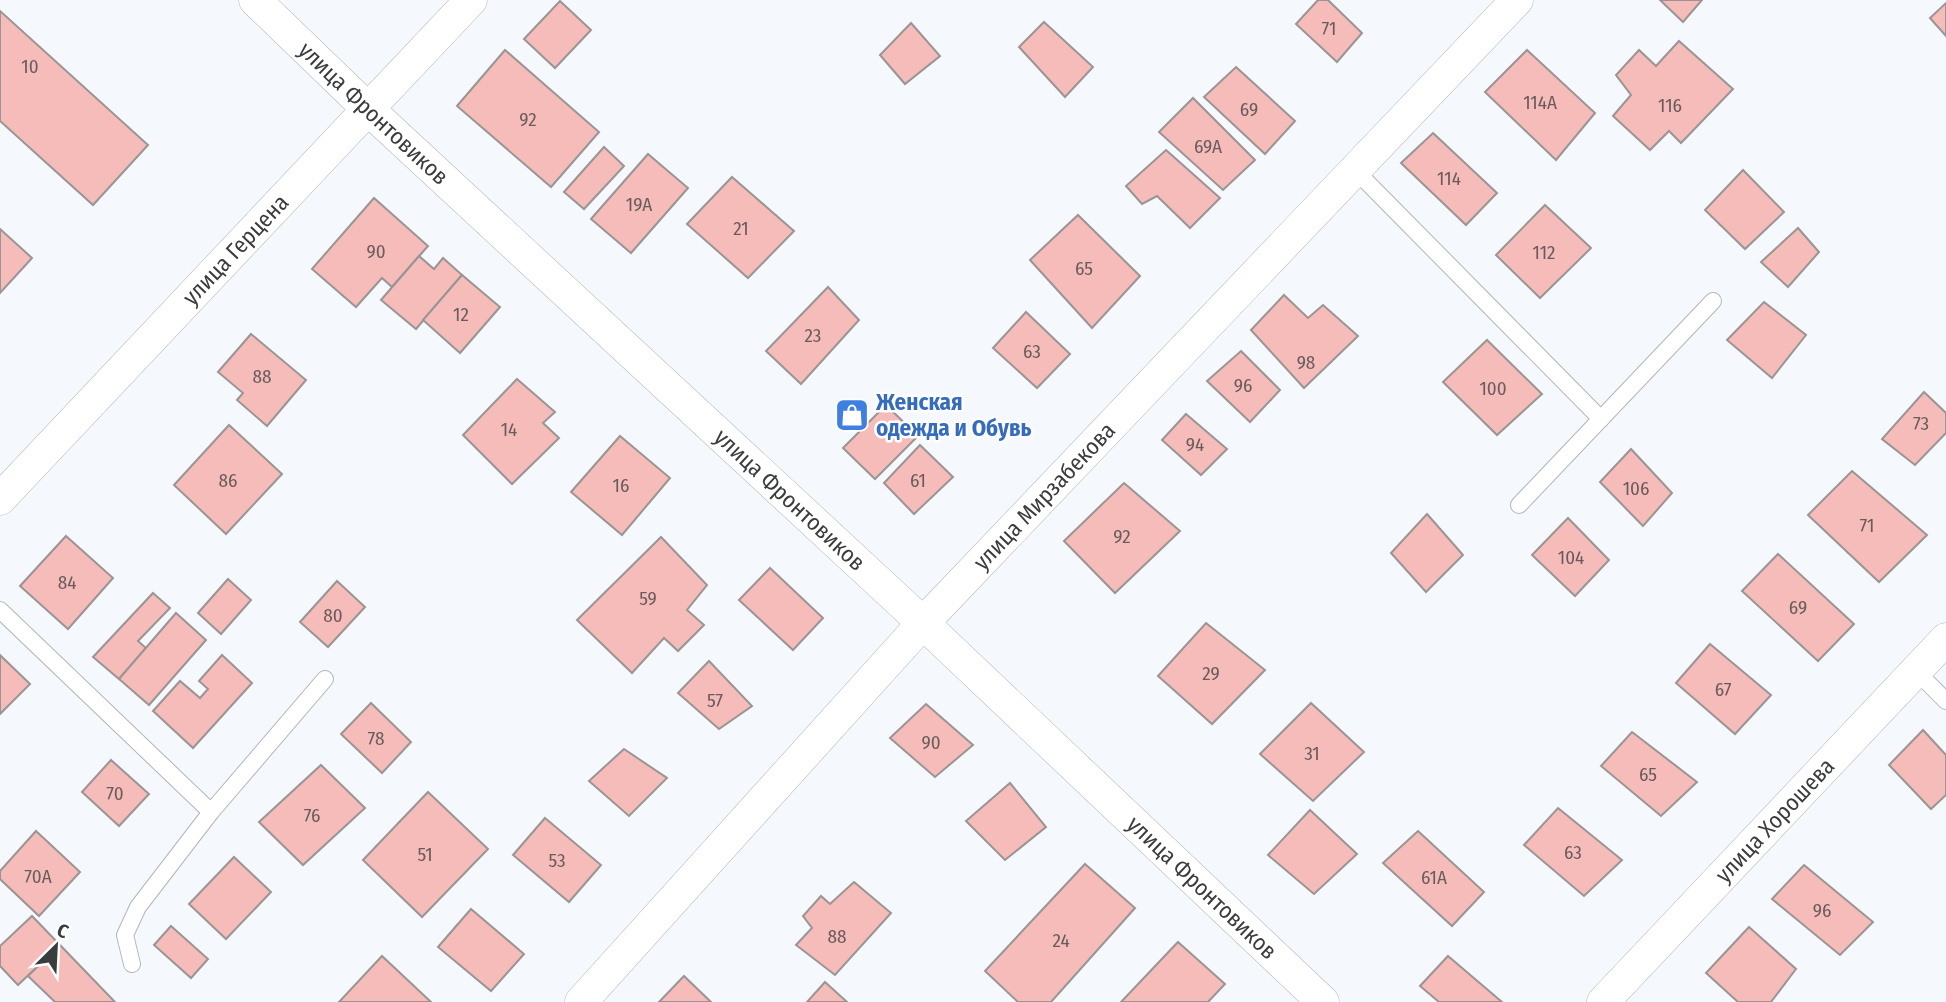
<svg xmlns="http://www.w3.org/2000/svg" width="1946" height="1002" font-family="'Fira Sans Condensed',sans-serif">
<rect width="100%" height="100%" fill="#f5f8fc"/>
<g fill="#f5bcba" stroke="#9a9594" stroke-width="2">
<polygon points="1318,0 1328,0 1362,33 1337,62 1296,24"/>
<polygon points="1660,0 1702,0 1683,22"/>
<polygon points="560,1 591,30 555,68 524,39"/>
<polygon points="1946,3 1946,36 1930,18"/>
<polygon points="0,11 148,145 93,205 0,121"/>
<polygon points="1044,22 1093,67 1065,97 1019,47"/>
<polygon points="911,23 940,56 905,84 880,55"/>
<polygon points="1679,41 1733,89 1681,143 1669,131 1650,150 1613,116 1631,95 1616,75 1639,50 1656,66"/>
<polygon points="505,50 599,132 551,187 457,106"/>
<polygon points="1527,50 1595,113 1556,160 1485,92"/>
<polygon points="1236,67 1295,121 1265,154 1204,97"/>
<polygon points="1193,98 1255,160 1223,190 1159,132"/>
<polygon points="1433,133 1497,193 1466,225 1401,163"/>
<polygon points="604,147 624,166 584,209 564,192"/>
<polygon points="1166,150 1220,198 1190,228 1157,196 1142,204 1126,186"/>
<polygon points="648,154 688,188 631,253 591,219"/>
<polygon points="1743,170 1784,212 1745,249 1705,210"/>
<polygon points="732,177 794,231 748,278 687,224"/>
<polygon points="374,198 428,246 392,287 382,278 356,307 312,269"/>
<polygon points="1545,205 1591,248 1540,298 1496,255"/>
<polygon points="1078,215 1140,276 1092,328 1030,260"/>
<polygon points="1798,228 1819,252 1788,287 1761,262"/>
<polygon points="0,229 32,258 0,293"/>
<polygon points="419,256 434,269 443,258 462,275 416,329 381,300"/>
<polygon points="462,275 500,307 460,353 423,320"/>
<polygon points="828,287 859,320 801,384 766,351"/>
<polygon points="1284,295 1308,318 1323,305 1358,336 1304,388 1251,330"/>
<polygon points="1764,302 1806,335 1772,378 1727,340"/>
<polygon points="1026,312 1070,354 1037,388 993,348"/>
<polygon points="251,334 306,380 267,426 237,400 243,393 218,372"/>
<polygon points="1487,340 1542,394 1497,435 1443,382"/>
<polygon points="1241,351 1280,390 1250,422 1207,381"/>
<polygon points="517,379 555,412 543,423 559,438 512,484 463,435"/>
<polygon points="1924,392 1946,413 1946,433 1915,465 1882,439"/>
<polygon points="886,405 918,436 875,479 843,448"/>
<polygon points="1186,414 1227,449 1201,475 1162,440"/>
<polygon points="229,425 282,474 226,534 174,485"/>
<polygon points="620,436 670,478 622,535 571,492"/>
<polygon points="920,445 953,477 914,514 884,483"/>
<polygon points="1631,449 1672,493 1643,526 1600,482"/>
<polygon points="1852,471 1927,535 1879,582 1808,515"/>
<polygon points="1124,483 1180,531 1115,593 1064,541"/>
<polygon points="1427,514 1463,555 1426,592 1391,553"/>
<polygon points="1568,518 1609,560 1575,596 1532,555"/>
<polygon points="66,536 113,578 68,629 20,586"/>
<polygon points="661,537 707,585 687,610 704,625 678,651 664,638 632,673 577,620"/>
<polygon points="1778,554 1854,624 1818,661 1742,591"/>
<polygon points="770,568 823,618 793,650 739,600"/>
<polygon points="228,579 251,600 221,634 198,613"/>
<polygon points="337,581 365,607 328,647 300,622"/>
<polygon points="153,593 170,608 138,641 146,648 119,679 93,657"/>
<polygon points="176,613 206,640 149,705 119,679"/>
<polygon points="1206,623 1265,670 1212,724 1158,676"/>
<polygon points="1710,644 1771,695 1735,734 1676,683"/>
<polygon points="0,655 30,684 0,714"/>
<polygon points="222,655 252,683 193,748 153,711 180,681 200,698 208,689 199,681"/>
<polygon points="709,661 752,706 719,729 678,693"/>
<polygon points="371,703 411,742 382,773 341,734"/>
<polygon points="1311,703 1364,752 1313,801 1260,754"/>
<polygon points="926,704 973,745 935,777 890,738"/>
<polygon points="1923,730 1946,755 1946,795 1931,809 1889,765"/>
<polygon points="1632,732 1697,782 1661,816 1601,766"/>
<polygon points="624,749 667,778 629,816 589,781"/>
<polygon points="111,760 149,794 119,826 82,792"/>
<polygon points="321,765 365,808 303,865 259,822"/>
<polygon points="1010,783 1046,827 1005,860 966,821"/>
<polygon points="428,792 488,849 422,917 363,860"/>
<polygon points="1558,808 1622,860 1584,896 1524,845"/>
<polygon points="1310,810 1357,854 1314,894 1268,855"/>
<polygon points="545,818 601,865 569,902 513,855"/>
<polygon points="36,831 80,872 39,916 0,879 0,871"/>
<polygon points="1418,831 1484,892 1452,926 1383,863"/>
<polygon points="234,857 271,892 226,939 189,904"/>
<polygon points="1085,864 1135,908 1051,1002 1018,1002 985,971"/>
<polygon points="1804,865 1873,922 1840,955 1772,899"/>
<polygon points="854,882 891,913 835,975 796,945 812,928 803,916 821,896 830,904"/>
<polygon points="471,909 524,954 491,991 438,947"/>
<polygon points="32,916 60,945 18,985 0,966 0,946"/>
<polygon points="171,926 208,959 191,978 154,945"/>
<polygon points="1749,927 1796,969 1771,1002 1738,1002 1706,973"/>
<polygon points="1178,942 1225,984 1208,1002 1121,1002"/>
<polygon points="60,945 115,1002 55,1002 28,976"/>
<polygon points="382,956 431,1002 339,1002"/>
<polygon points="1448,956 1502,1002 1439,1002 1420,986"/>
<polygon points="684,976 711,1002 659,1002"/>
<polygon points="825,982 847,1002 807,1002"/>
</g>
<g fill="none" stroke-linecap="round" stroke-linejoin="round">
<g stroke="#b2b5b9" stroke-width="18">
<g id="lane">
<polyline points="1355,170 1601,419"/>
<polyline points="1519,505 1713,301"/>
<polyline points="0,610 211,812"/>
<polyline points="1916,671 1946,701"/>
<polyline points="132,964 125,935 138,907 211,812 325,679"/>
</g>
</g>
<g stroke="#b2b5b9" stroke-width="33">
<g id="street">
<path id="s1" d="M255 0 368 109 923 623 1323 1002"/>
<path id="s2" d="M0 499 471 0"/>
<path id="s3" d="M581 1002 923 623 1517 0"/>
<path id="s4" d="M1603 1002 1946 639"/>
</g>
</g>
<use href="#lane" stroke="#fff" stroke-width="16"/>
<use href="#street" stroke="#fff" stroke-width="32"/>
</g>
<defs>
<g id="shop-square" transform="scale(1.75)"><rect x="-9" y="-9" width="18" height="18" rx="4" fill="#3f7fe0" stroke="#fff"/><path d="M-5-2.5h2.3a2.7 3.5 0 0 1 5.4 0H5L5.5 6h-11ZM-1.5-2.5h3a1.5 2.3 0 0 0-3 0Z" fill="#fff"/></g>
</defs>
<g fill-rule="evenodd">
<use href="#shop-square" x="852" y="415"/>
</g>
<g text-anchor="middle" stroke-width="5" stroke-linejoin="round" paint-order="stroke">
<g font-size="19" fill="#6a5c5c">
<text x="1329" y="35">71</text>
<text x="30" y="73">10</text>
<text x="1540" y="109">114А</text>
<text x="1670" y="112">116</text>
<text x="1249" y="116">69</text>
<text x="528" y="126">92</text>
<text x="1208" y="153">69А</text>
<text x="1449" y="185">114</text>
<text x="639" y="211">19А</text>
<text x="741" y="235">21</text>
<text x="376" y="258">90</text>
<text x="1544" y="259">112</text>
<text x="1084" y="275">65</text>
<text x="461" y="321">12</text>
<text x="813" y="342">23</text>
<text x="1032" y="358">63</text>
<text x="1306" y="369">98</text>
<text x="262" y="383">88</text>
<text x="1243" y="392">96</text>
<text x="1493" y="395">100</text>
<text x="1921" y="430">73</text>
<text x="509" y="436">14</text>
<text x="1195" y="451">94</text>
<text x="228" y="487">86</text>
<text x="918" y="487">61</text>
<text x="621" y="492">16</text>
<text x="1636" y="495">106</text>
<text x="1867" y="532">71</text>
<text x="1122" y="543">92</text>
<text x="1571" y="564">104</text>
<text x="67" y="589">84</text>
<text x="648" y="605">59</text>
<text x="1798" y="614">69</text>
<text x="333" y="622">80</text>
<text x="1211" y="680">29</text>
<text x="1723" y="696">67</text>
<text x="715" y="707">57</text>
<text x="376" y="745">78</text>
<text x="931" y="749">90</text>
<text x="1312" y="760">31</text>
<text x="1648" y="781">65</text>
<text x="115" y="800">70</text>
<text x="312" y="822">76</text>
<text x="1573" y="859">63</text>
<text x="425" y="861">51</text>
<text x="557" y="867">53</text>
<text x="38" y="883">70А</text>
<text x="1434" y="884">61А</text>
<text x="1822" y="917">96</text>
<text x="837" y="943">88</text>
<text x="1061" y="947">24</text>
</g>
<g font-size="23" fill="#3b3c3d" stroke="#fff">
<text dy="8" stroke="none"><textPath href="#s1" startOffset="164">улица Фронтовиков</textPath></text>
<text dy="8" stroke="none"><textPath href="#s2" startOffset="343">улица Герцена</textPath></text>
<text dy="8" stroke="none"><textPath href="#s3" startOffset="686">улица Мирзабекова</textPath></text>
<text dy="8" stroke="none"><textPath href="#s1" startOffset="732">улица Фронтовиков</textPath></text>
<text dy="8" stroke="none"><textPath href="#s4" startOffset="250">улица Хорошева</textPath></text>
<text dy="8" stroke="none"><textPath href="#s1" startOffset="1298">улица Фронтовиков</textPath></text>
</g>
<g font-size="23" font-weight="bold" fill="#366cbe" stroke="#fff" text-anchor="start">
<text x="876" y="410">Женская<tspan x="876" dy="26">одежда и Обувь</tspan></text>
</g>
</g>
<g transform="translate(56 946) rotate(24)" stroke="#ffffff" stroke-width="5" paint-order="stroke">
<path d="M0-5L12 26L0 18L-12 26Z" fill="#3b3c3d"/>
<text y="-10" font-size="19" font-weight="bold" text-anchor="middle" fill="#3b3c3d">С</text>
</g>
</svg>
